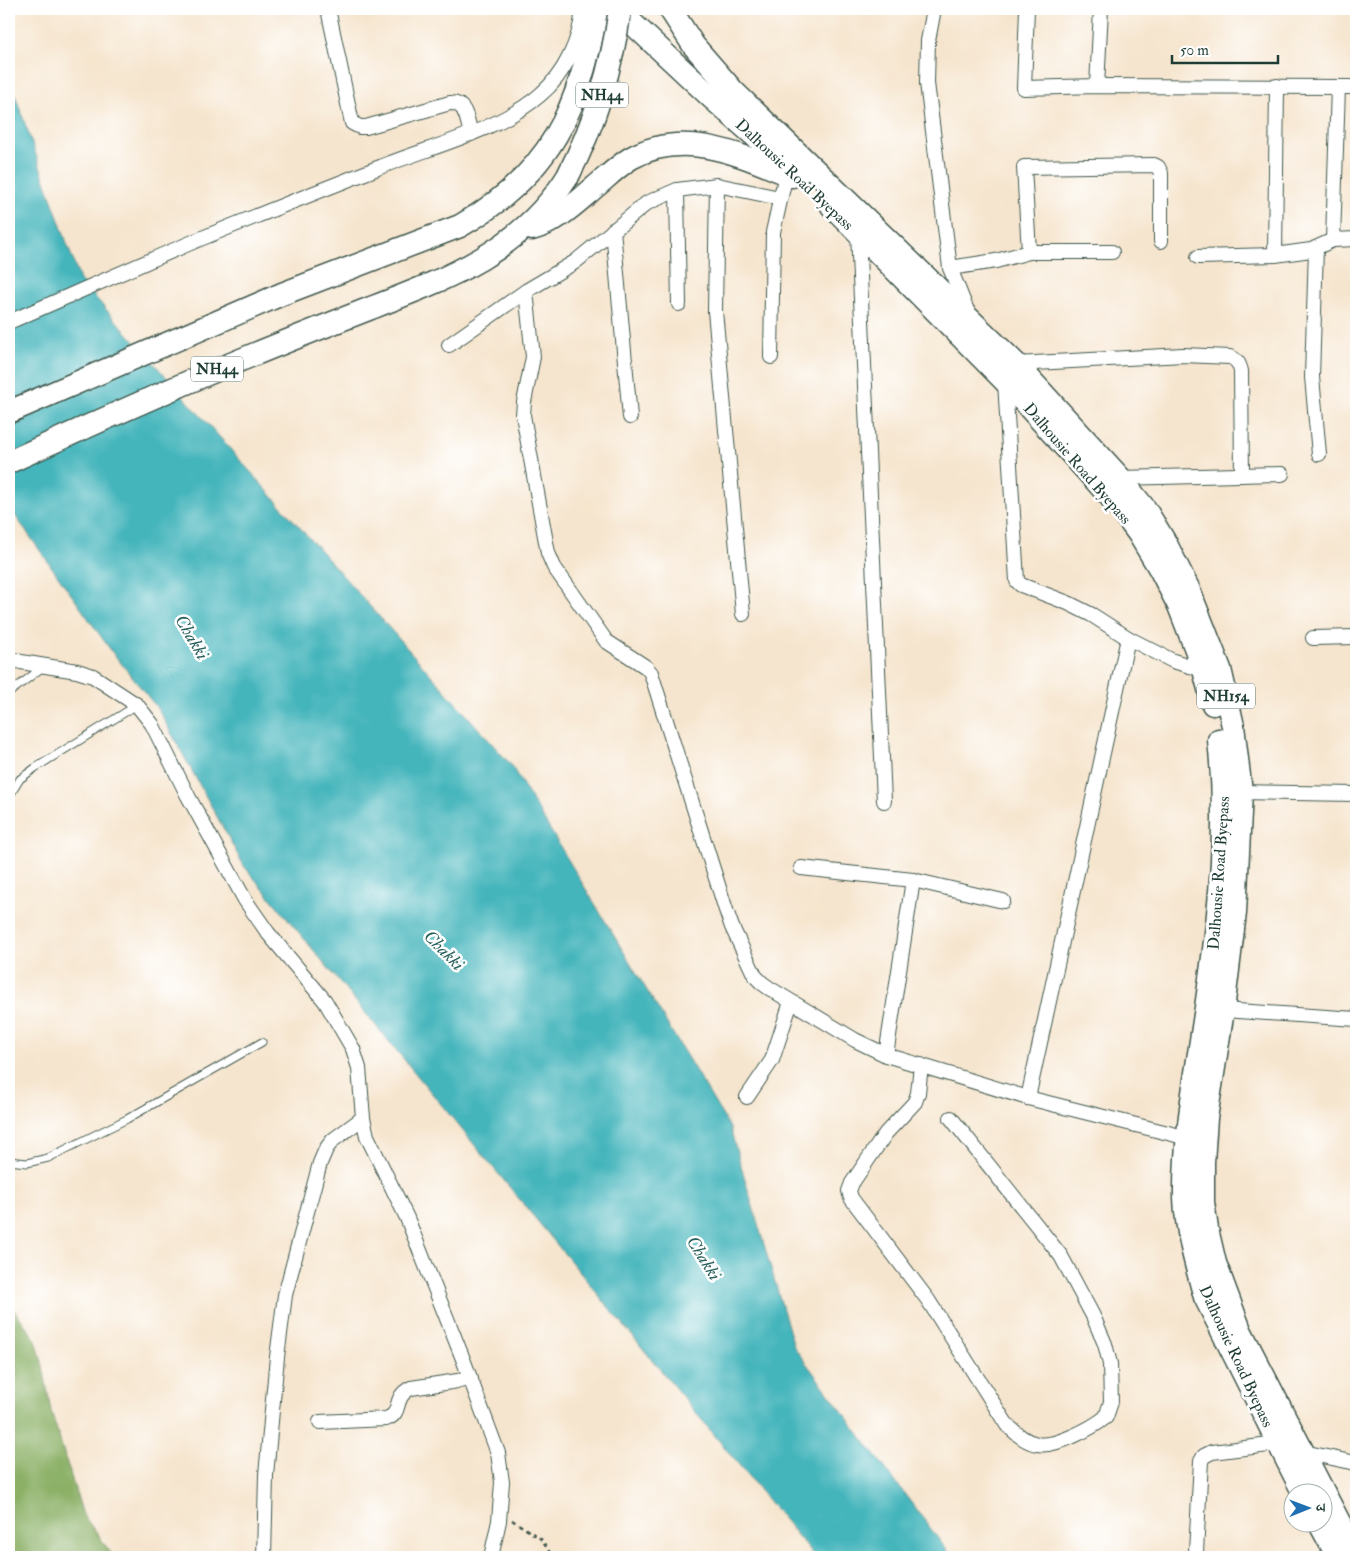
<svg xmlns="http://www.w3.org/2000/svg" width="1365" height="1566" font-family="'IM FELL Double Pica','Noto Serif Devanagari',serif">
<rect width="100%" height="100%" fill="#fff"/>
<filter id="ink" filterUnits="userSpaceOnUse"><feTurbulence type="fractalNoise" baseFrequency=".02" numOctaves="2"/><feDisplacementMap in="SourceGraphic" scale="10" xChannelSelector="R" yChannelSelector="G"/><feConvolveMatrix kernelMatrix="1 2 1 2 8 2 1 2 1" color-interpolation-filters="sRGB"/></filter>
<filter id="wash" filterUnits="userSpaceOnUse"><feTurbulence type="fractalNoise" baseFrequency=".0096" numOctaves="4" result="noise"/><feDisplacementMap in="SourceGraphic" scale="20" xChannelSelector="R" yChannelSelector="G"/><feGaussianBlur stdDeviation="1.12" result="paint"/><feColorMatrix in="noise" values="0 0 0 0 0 0 0 0 0 0 0 0 0 0 0 0 0 1.4 0 .05"/><feComposite in="paint" operator="in"/></filter>
<g filter="url(#wash)">
<rect width="100%" height="100%" fill="#f6e5ce"/>
<polygon fill="#8bb066" stroke="#55764d" points="9,1303 36,1340 43,1366 51,1411 83,1515 114,1557 9,1557"/>
<polygon fill="#45b5bc" stroke="#327978" points="9,78 80,280 511,765 730,1128 794,1347 952,1557 815,1557 244,866 158,709 112,652 9,507"/>
</g>
<g filter="url(#ink)">
<g fill="none" stroke-linecap="round" stroke-linejoin="round">
<g stroke="#3f564b" stroke-width="9">
<g id="service">
<polyline points="9,693 43,667"/>
<polyline points="9,797 20,779 35,768 137,705"/>
<polyline points="9,1161 27,1163 48,1158 127,1119 262,1042"/>
</g>
</g>
<g stroke="#3f564b" stroke-width="16">
<g id="minor">
<path d="M328 9 352 123 360 127H366L450 103C466 102 467 120 471 134"/>
<polyline points="934,9 928,41 927,83 950,268 968,313"/>
<polyline points="1027,9 1024,88 1097,86 1356,87"/>
<polyline points="1097,86 1101,9"/>
<polyline points="717,185 715,311 743,614"/>
<polyline points="677,190 679,304"/>
<polyline points="613,230 630,417"/>
<polyline points="858,233 884,801"/>
<polyline points="1333,240 1338,87"/>
<polyline points="1316,248 1312,377 1319,454"/>
<polyline points="1029,252 1024,167 1154,165 1158,167 1161,173 1161,241"/>
<polyline points="1275,255 1277,86"/>
<polyline points="1198,257 1275,255 1311,250 1333,240 1356,239"/>
<polyline points="950,268 996,261 1029,252 1112,252"/>
<polyline points="526,291 533,357 524,402 523,415 548,553 554,567 606,641 646,667 651,673 726,910 732,927 755,976 762,983 769,988 855,1040 886,1055 1028,1098 1188,1138"/>
<path d="M9 322C72 295 136 266 200 239 258 215 317 192 375 169 428 147 497 132 540 95 565 74 580 41 583 9"/>
<polyline points="449,345 526,291 575,262 647,203 677,190 717,185 780,198"/>
<polyline points="771,357 773,232 786,174"/>
<path d="M1016 364 1183 355 1230 357C1237 360 1239 363 1241 371L1242 475"/>
<polyline points="1005,382 1017,581 1021,585 1068,603 1092,615 1128,638 1173,661 1204,670"/>
<polyline points="1120,478 1282,474"/>
<polyline points="1313,638 1356,637"/>
<polyline points="9,658 21,662 77,671 93,676 137,705 152,724 188,796 245,900 268,933 325,1001 353,1049 359,1068 363,1118 367,1136 407,1218 463,1359 498,1453 502,1482 499,1521 491,1557"/>
<polyline points="1241,792 1356,794"/>
<polyline points="801,868 913,880 886,1055"/>
<polyline points="913,880 1003,901"/>
<polyline points="1223,1010 1356,1019"/>
<path d="M921 1065 918 1093 915 1102 886 1133 852 1183 849 1191 851 1198 928 1300 1007 1425C1016 1433 1025 1442 1037 1444 1055 1448 1092 1428 1106 1417L1111 1402 1110 1364 1105 1344 1093 1316 1061 1256 951 1118"/>
<polyline points="747,1097 772,1060 791,1002"/>
<polyline points="1028,1098 1128,638"/>
<path d="M320 1422 386 1419C404 1413 391 1398 411 1388L471 1379"/>
<polyline points="1303,1452 1356,1463"/>
<polyline points="1196,1552 1201,1461 1204,1456 1212,1452 1278,1444"/>
<polyline points="264,1557 266,1475 277,1357 285,1295 320,1163 326,1149 333,1140 363,1118"/>
</g>
</g>
<g stroke="#3f564b" stroke-width="25">
<g id="trunk">
<polyline points="617,9 712,98 798,174"/>
<polyline points="670,9 694,46 733,91 1016,364 1120,478 1145,509 1166,544 1188,588 1220,669 1233,726 1241,792 1235,913 1223,1010 1206,1118 1203,1162 1203,1202 1207,1229 1215,1263 1240,1330 1356,1555"/>
<polyline points="832,206 1005,381 1117,504 1139,534 1160,569 1179,606 1204,670 1213,704"/>
<path d="M532 229C557 222 576 203 595 187 607 177 618 166 631 158 684 128 741 155 792 176"/>
<path d="M9 412 282 294 460 226C551 174 580 108 597 9"/>
<path d="M9 462C88 426 167 390 248 357 289 340 330 324 371 308 449 278 522 250 568 176"/>
<path d="M1219 740C1228 822 1221 905 1209 986 1200 1056 1184 1126 1185 1197 1186 1230 1196 1265 1205 1297L1304 1494"/>
<polyline points="1320,1524 1338,1557"/>
</g>
</g>
<polyline stroke="#3f564b" stroke-width="2.5" stroke-dasharray="4 4" stroke-linecap="butt" points="512,1520 541,1539 553,1557"/>
<use href="#service" stroke="#fff" stroke-width="7"/>
<use href="#minor" stroke="#fff" stroke-width="14"/>
<use href="#trunk" stroke="#fff" stroke-width="22"/>
<g stroke="#3f564b" stroke-width="25" stroke-linecap="butt">
<path id="trunk-bridge" d="M568 176C595 123 612 68 620 9"/>
</g>
<use href="#trunk-bridge" stroke="#fff" stroke-width="22"/>
</g>
</g>
<g text-anchor="middle" stroke-width="5" stroke-linejoin="round" paint-order="stroke">
<g fill="#fff" stroke="#627771" stroke-width="1">
<rect x="576" y="82.5" width="52" height="25" rx="4"/>
<rect x="191" y="356.5" width="52" height="25" rx="4"/>
<rect x="1197" y="683.5" width="58" height="25" rx="4"/>
</g>
<g font-size="15" font-weight="bold" fill="#1f3d34">
<text x="602" y="100">NH44</text>
<text x="217" y="374">NH44</text>
<text x="1226" y="701">NH154</text>
</g>
<g font-size="16" fill="#1f3d34" stroke="#fff">
<text transform="translate(795 174) rotate(43)" y="6">Dalhousie Road Byepass</text>
<text transform="translate(1078 463) rotate(49)" y="6">Dalhousie Road Byepass</text>
<text transform="translate(1218 873) rotate(-86)" y="6">Dalhousie Road Byepass</text>
<text transform="translate(1237 1356) rotate(65)" y="6">Dalhousie Road Byepass</text>
</g>
<g font-size="18" font-style="italic" fill="#2a615d" stroke="#fff">
<text transform="translate(192 637) rotate(59)" y="6">Chakki</text>
<text transform="translate(444 950) rotate(45)" y="6">Chakki</text>
<text transform="translate(704 1258) rotate(58)" y="6">Chakki</text>
</g>
</g>
<rect width="1365" height="1566" fill="none" stroke="#fff" stroke-width="30"/>
<g transform="translate(1308 1508) rotate(89)"><circle r="24" fill="#ffffff" stroke="#a5b1ae"/>
<path d="M0-4L9 19L0 12L-9 19Z" fill="#1f6fb2"/>
<text y="-8" font-size="14" font-weight="bold" text-anchor="middle" fill="#1f3d34">उ</text>
</g>
<path d="M1172 55v8h106v-8" fill="none" stroke="#1f3d34" stroke-width="2.5"/>
<text x="1180" y="55" font-size="15" fill="#1f3d34" stroke="#ffffff" stroke-width="4" paint-order="stroke">50 m</text>
</svg>
